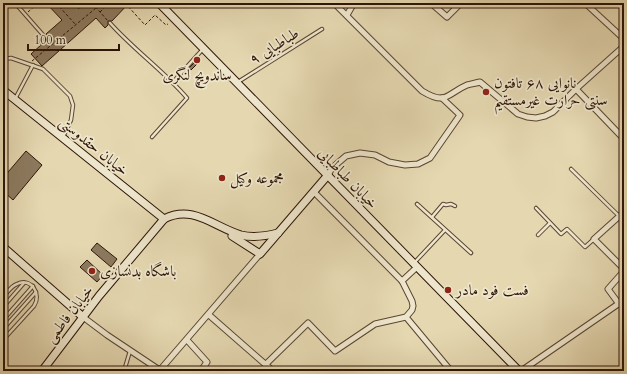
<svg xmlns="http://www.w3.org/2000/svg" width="627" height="374" font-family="Cardo,Amiri,serif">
<rect width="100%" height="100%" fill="#e5d8b1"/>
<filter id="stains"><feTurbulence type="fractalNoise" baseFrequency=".005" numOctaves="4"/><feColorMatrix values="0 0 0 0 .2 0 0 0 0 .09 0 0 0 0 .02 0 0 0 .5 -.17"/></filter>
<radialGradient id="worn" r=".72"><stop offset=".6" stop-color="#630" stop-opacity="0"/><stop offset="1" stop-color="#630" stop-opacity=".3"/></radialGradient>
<g fill="#8c7a5f" stroke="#2c1407">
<polygon points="46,3 129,3 112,21 108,21 108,25 105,28 96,18 42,66 31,54 41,45 38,41 42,38 46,38 46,34 62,20"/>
<polygon points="198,59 200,61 191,70 189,68"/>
<polygon points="26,151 42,165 13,200 3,191 3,178"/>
<polygon points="97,243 117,259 111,267 91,250"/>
<polygon points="87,260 103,275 97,282 80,267"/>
</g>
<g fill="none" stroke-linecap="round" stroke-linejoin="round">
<g stroke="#5a4532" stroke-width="4.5">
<g id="lane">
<polyline points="15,3 44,36"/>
<path d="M110 23C134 50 164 71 187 98L152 137"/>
<polyline points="3,59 11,58 43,69 70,96 73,105 71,120 63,137"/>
<polyline points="173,82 203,49"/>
<polyline points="238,82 322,29"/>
<polyline points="15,99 33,65"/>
<polyline points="571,169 619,216"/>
<polyline points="417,204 471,253"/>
<polyline points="536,208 561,234 567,229 585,247 594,239"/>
<polyline points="432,217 443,204 446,205 451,204 455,206"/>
<polyline points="538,235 550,223"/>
<polyline points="414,263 445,230"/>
<path d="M3 297C7 293 11 286 17 284 31 277 42 294 34 306L3 340"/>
<polyline points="3,307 24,283"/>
<polyline points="3,320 33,286"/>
<polyline points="3,329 36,292"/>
<polyline points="124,371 130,351"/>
</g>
</g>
<g stroke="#5a4532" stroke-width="7">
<g id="street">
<path d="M334 3 422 91C447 106 446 94 467 85 471 84 476 83 480 82L518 114 527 117 536 118 545 116 553 112 576 89 624 46"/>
<polyline points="431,3 447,17 461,3"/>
<polyline points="585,3 624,39"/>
<polyline points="347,15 354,3"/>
<polyline points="576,89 624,139"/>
<polyline points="328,175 332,168 346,156 360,153 375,155 389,162 405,165 418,164 430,158 460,115 442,98"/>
<polyline points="624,212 594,239 624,269"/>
<polyline points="402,281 417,267"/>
<polyline points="619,304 608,289 624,271"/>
<polyline points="209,315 273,371"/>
<polyline points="83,317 107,335 161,371"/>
<polyline points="406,317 451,371"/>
<polyline points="187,340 207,362 201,371"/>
<polyline points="266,364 308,323 335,351 375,324 406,317 412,310 413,306 412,301 402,281 314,192"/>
<polyline points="160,370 260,254"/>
<polyline points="521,371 624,300"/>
</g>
</g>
<g stroke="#2c1407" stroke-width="9">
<g id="secondary">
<polyline points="159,3 519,371"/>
<polyline points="621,3 624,8"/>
<polyline points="3,90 164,219"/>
<polyline points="232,236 260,254 328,175"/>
<polyline points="3,247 83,317"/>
<path d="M42 371 99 296 164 219C193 204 214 227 241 235 253 238 266 236 278 233"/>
</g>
</g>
<g stroke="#2c1407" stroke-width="1" stroke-dasharray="3 2" stroke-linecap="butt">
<polyline points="56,3 76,25"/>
<polyline points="74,3 80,10"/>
<polyline points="92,3 108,21"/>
<polyline points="125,3 145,25 155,15 166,25 168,24"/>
<polyline points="3,12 11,5"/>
<polyline points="28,12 38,3"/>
<polyline points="100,12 109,3"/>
<polyline points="47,40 51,45"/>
<polyline points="32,61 96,8"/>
</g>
<use href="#lane" stroke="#eee6cc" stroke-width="2.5"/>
<use href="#street" stroke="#eee6cc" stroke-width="5"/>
<use href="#secondary" stroke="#eee6cc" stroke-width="7"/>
</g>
<g fill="#8f2418" stroke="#eee6cc" stroke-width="1.5">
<circle cx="197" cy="60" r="4"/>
<circle cx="486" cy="92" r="4"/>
<circle cx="222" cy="178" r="4"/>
<circle cx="92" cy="271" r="4"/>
<circle cx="448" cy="290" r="4"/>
</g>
<g text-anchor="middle" stroke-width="3.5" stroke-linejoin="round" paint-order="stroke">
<g font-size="15" fill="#2c1407" stroke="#eee6cc">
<text transform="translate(274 46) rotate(-32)" y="5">طباطبایی ۹</text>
<text transform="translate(94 146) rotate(39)" y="5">خیابان حقدوستی</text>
<text transform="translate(348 178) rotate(46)" y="5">خیابان طباطبایی</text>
<text transform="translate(69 314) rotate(-52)" y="5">خیابان فاطمی</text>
</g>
<g font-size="15" fill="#2c1407" stroke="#eee6cc" text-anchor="start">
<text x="197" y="80" text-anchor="middle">ساندویچ لنگری</text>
<text x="494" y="88">نانوایی ۶۸ تافتون<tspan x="494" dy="17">سنتی حرارت غیرمستقیم</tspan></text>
<text x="230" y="183">مجموعه وکیل</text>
<text x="100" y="276">باشگاه بدنسازی</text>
<text x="456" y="295">فست فود مادر</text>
</g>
</g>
<rect width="627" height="374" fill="none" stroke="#e5d8b1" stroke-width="16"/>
<rect x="4" y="4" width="619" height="366" fill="none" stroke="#2c1407" stroke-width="2"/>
<rect x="8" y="8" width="611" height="358" fill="none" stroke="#2c1407"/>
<path d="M28 44v6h91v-6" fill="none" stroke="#2c1407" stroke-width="2"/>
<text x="34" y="44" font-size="12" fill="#2c1407" stroke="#eee6cc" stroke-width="3" paint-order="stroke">100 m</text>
<rect width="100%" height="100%" filter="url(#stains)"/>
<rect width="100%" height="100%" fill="url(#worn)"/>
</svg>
